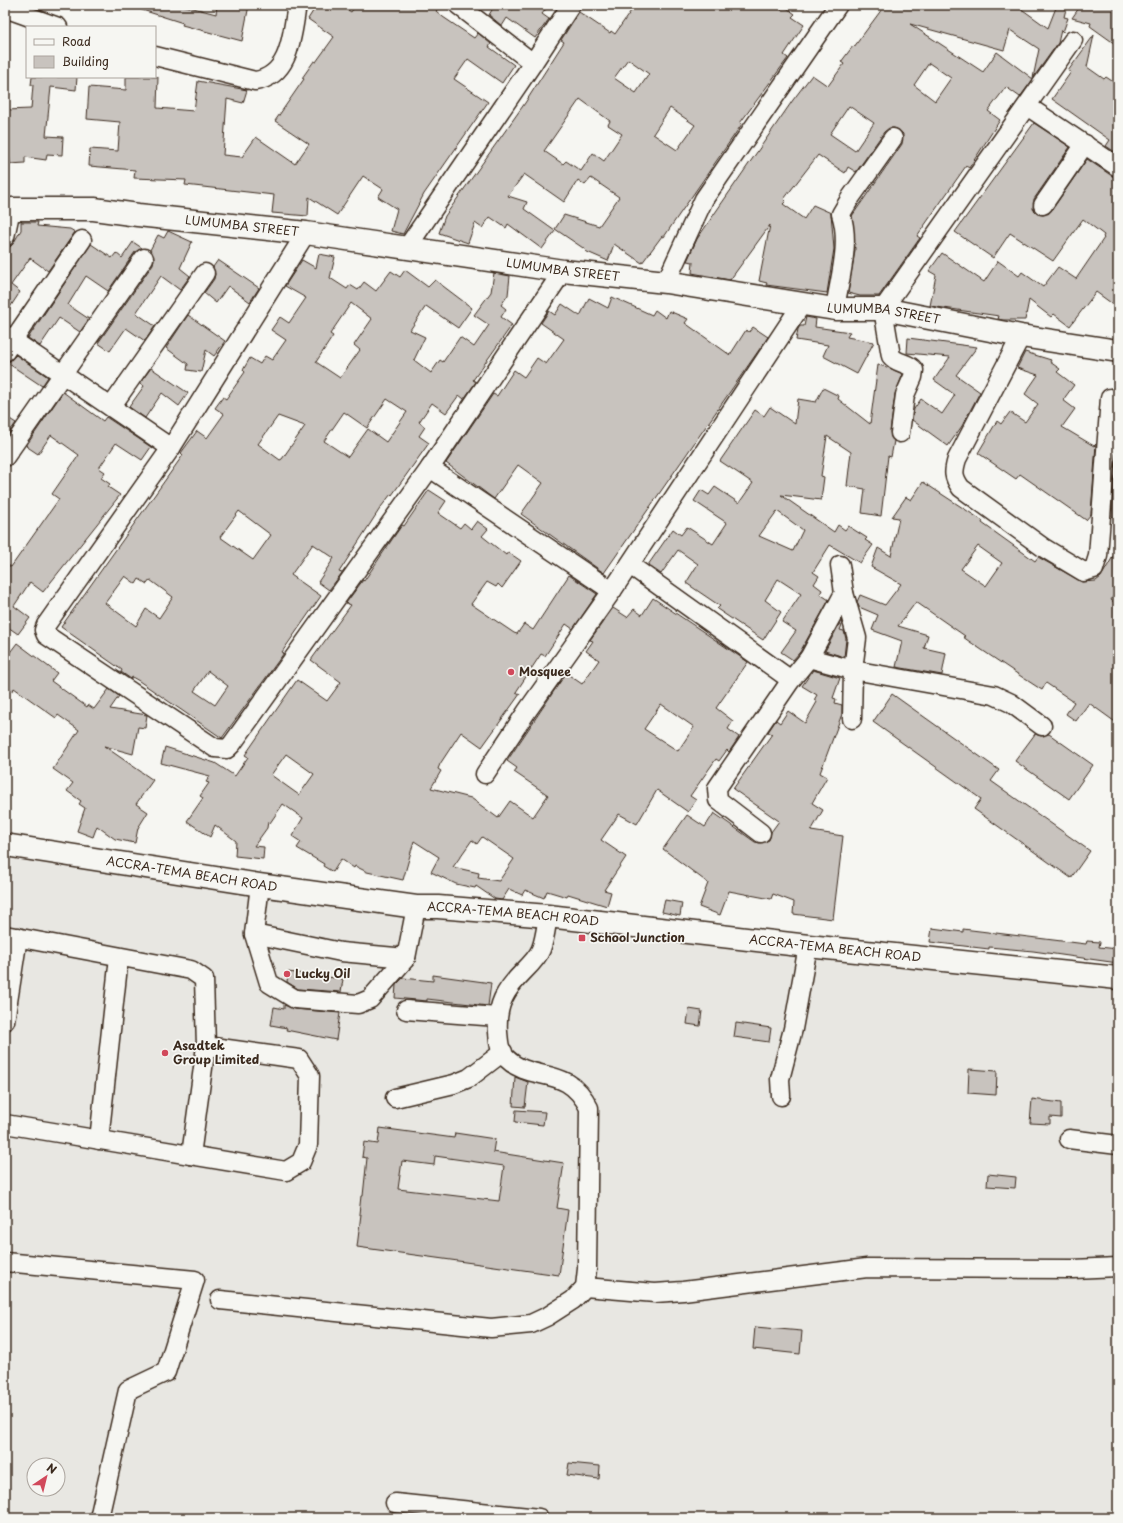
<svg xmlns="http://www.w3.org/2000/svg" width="1123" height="1523" font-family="'Playpen Sans',sans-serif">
<rect width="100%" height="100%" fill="#f6f6f2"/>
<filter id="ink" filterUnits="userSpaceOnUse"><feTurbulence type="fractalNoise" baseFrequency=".025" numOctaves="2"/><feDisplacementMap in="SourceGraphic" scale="8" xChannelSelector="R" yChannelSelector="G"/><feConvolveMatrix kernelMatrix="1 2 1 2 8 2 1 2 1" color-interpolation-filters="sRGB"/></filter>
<g filter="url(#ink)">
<path fill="#e8e7e2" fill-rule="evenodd" d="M5 839 549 921 1118 977V1518H5ZM34 1465H58V1489H34Z"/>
<g fill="#c8c3be" stroke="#3b2a1e" fill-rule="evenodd">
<polygon points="136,5 182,5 216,14 217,5 249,5 242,41 182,25 183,23 136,8"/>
<polygon points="317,5 341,5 351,12 356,5 441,5 436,11 443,17 474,38 478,33 491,44 489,47 514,65 502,83 468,59 454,79 488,102 424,194 403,234 391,231 397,209 378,197 383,189 363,176 337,215 309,197 308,216 272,213 274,195 185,185 186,180 134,178 135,170 89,166 90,149 118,151 120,122 87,119 89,87 126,90 126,77 158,77 157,108 194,111 198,81 247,90 243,103 227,99 223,155 242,157 256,137 295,164 309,144 275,121 304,79 302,78 314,61 316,62 334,37 308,19"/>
<polygon points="490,5 549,5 542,14 549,19 535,38 507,18 502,26 489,15 493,8"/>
<path d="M635 5H773L781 10 784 6 795 14 792 17 804 25 784 55 788 58 740 123 742 124 672 225 664 237 662 236 642 263 614 244 608 261 585 251 586 250 555 229 564 215 599 226 619 197 591 178 585 185 578 180 564 202 524 174 508 196 527 202 524 209 555 231 542 249 508 224 506 228 490 217 482 228 475 223 468 243 439 233 445 216 525 103 564 42 561 40 579 12 610 33 611 31 615 34ZM628 59 649 74 636 93 614 78ZM580 99 610 121 608 125 622 134 604 161 593 153 581 171 566 161 563 164 544 151ZM670 108 695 125 677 150 653 134Z"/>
<path d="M885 5H1016L1048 28 1057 5H1067L1064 17 1068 18 1063 32 1061 30 1058 43 1033 78 1039 49 1010 30 1004 50 910 24 983 72 997 52 1033 79 1020 97 1006 87 988 111 1000 120 969 168 966 166 917 236 920 238 879 296H860L848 293 855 250 852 216 902 144 903 134 899 130 894 128H889L884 132 856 172 848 167 845 173 818 155 784 199 786 201 783 204 804 219 813 205 831 213 834 249 827 293 766 285 767 283 759 281 770 225 730 280 692 273 693 262 687 261 697 239 793 100 812 75 828 86 844 64 841 62 853 46 854 47ZM929 63 951 78 935 101 914 85ZM849 106 874 123 855 151 830 134Z"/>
<polygon points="1081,5 1118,5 1118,46 1090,26 1091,23 1072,18"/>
<polygon points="1094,35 1087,67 1104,79 1106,77 1118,85 1118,154 1106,146 1110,140 1052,99 1071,72 1068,71"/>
<polygon points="32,77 77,77 76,90 51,87 46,136 63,137 62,155 47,154 46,160 25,157 25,163 10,164 6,110 31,109 33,85 31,85"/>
<polygon points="1034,123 1070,147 1034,199 1033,209 1037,214 1043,215 1051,211 1087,159 1112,176 1118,177 1118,308 1096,292 1070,326 1054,314 1051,317 1029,300 1025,320 1003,320 998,319 999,316 930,306 936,275 929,271 942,253 984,282 998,261 1019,276 1022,272 1043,287 1058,267 1076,279 1104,238 1103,237 1104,235 1083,219 1053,261 1010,233 993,258 955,232"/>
<polygon points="21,222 38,222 37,226 70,229 75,232 48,271 30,258 11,285 20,292 5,315 5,252 13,244 21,230"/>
<polygon points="168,231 192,242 180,268 190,276 180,290 161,276 136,313 155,326 145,341 126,328 110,351 98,343 153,264 154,259 150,250 158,235 164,238"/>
<polygon points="133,242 142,248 135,252 108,291 86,276 68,305 89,319 80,332 59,318 40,346 28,338 91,244 112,258 116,253 122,258"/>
<path d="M319 254 335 257 330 278 347 289 350 285 358 290 364 282 376 291 391 271 400 277 405 270 428 287 435 280 472 308 458 328 426 306 410 330 425 337 414 360 431 373 440 360 443 362 460 337 474 347 489 325 474 315 491 292 494 273 510 276 508 295 501 305 506 309 501 317 512 325 473 380 476 382 464 399 459 395 446 413 432 403 419 422 425 427 419 436 429 443 392 495 391 494 381 507 339 572 342 573 329 590 318 582 334 558 313 544 291 575 321 596 282 652 284 653 222 738 139 681 132 677 131 679 121 672 122 670 61 627 183 455 181 453 197 431 207 438 224 414 215 408 223 397 226 399 245 372 243 370 250 358 260 364 265 356 272 360 286 340 271 330 280 317 289 323 306 298 285 286 302 260 316 268ZM351 303 372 319 354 345 360 350 340 378 316 362 333 336 330 334ZM387 399 407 412 386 442 368 429 348 457 324 441 344 412 367 428ZM278 416 305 426 282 459 280 460 258 444ZM239 511 271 535 253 560 220 537ZM125 576 136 584 139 579 147 584 150 580 173 597 159 618 146 609 136 626 105 603ZM208 671 228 686 215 705 194 691Z"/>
<polygon points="218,260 259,288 250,302 228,286 216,303 204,293 214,279 215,274 213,267"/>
<polygon points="612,297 652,315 655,310 666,318 669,311 688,319 685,323 730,355 746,330 749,332 753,327 768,337 604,573 521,514 543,483 518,465 494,499 446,463 493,394 497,396 514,370 524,377 537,358 546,364 564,339 541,323 549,311 555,315 562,304 580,316 589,298 608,308"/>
<polygon points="188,315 225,341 214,356 206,350 201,372 187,370 188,364 166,348"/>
<polygon points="806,317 816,319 815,327 850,332 847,337 874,342 857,374 823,356 828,345 796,340 798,329 800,326 804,326"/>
<polygon points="908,338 977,347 956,375 980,392 962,426 948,446 912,420 914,409 921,399 942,414 955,395 934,380 950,357 907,353"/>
<polygon points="1025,352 1051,360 1050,362 1060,369 1057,372 1074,385 1063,400 1075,409 1062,427 1094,446 1096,444 1091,514 1086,520 1020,474 1016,479 978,453 997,421 1001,424 1010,412 1025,422 1038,404 1025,394 1038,375 1017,368"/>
<polygon points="16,355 48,377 42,386 6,362 10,361"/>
<path d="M878 365 887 367 903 374 895 394 890 432 894 441 891 457 888 456 881 516 862 513 865 489 847 486 851 452 827 436 821 476 824 477 821 500 781 495 834 532 838 525 845 530 848 526 867 538 865 540 873 545 860 563 830 545 813 572 819 576 814 584 822 590 820 594 829 600 800 652 793 660 781 652 796 631 782 622 801 594 778 579 765 600 781 612 763 640 717 609 720 606 686 583 698 564 678 550 661 574 648 565 673 529 681 535 687 527 713 544 727 523 694 501 701 490 709 495 715 487 739 503 753 483 720 461 755 410 764 416 770 407 795 424 798 399 816 402 823 388 839 396 838 399 870 424ZM777 511 803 530 793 551 759 536Z"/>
<polygon points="151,368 188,393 179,406 162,393 145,418 129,407 144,386 140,383"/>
<polygon points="63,392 103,421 106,417 151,447 142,460 116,443 99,468 105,472 101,478 110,484 108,487 120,495 43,592 30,582 14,606 30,618 18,634 5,625 5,563 11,567 59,499 52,494 79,455 51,435 38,454 26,446"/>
<polygon points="5,416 16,423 8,434 5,431"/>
<polygon points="1116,458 1118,460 1118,521 1112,516"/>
<path d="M923 482 983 521 982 523 1035 561 1038 557 1082 582 1096 581 1101 577 1118 548V589L1111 600 1118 605V724L1089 703 1076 721 1066 714 1074 702 1046 683 1042 690 1022 677 973 644 963 637 965 636 916 602 898 626 928 635 924 648 946 653 942 675 896 667 902 641 872 630 878 615 859 607 857 602 860 595 885 605 901 584 871 567 878 548 891 556 899 518 892 517 906 497 911 500ZM978 546 1002 563 986 586 961 569Z"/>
<path d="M429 490 446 501 438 513 460 528 464 523 471 529 477 521 488 529 482 536 506 555 508 552 521 561 502 588 498 584 496 587 487 582 471 604 514 633 517 634 524 624 533 630 569 575 597 594 573 629 566 624 545 656 541 654 516 692 520 694 482 747 461 732 440 764 438 769 441 771 431 788 471 798 498 818 510 801 533 817 548 795 514 772 517 768 507 761 566 673 582 684 599 660 586 651 593 641 590 640 613 608 627 617 634 609 642 615 653 598 748 662 716 708 733 721 728 729 739 737 729 752 727 750 719 761 716 759 690 796 696 800 688 812 657 790 637 824 619 814 601 840 626 857 604 890 611 892 607 906 568 894 567 897 547 891 544 898 525 890 522 895 509 889 502 900 495 899 476 886 475 888 456 884 431 872 439 857 414 841 403 880 367 872 355 866 354 868 341 859 333 872 323 866 324 864 297 848 301 842 292 836 303 818 283 804 270 823 268 821 267 828 254 846 264 847 263 859 235 856 236 841 215 825 210 837 187 821 203 798 200 796 209 783 206 782 210 776 161 763 165 747 215 763 235 776 248 757 245 755 297 680 327 701 341 682 311 660 351 605 346 603 363 580 364 581 393 538 402 525 404 526ZM661 704 694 727 678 751 644 729ZM286 754 314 774 299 795 271 775ZM482 837 514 859 499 881 478 878 479 873 453 867 472 840 477 844Z"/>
<polygon points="841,621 842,625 840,630 844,631 846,639 844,657 825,651"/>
<polygon points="17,643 57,673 51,681 87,707 88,705 94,709 109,689 119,696 110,709 147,715 145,728 138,727 133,754 104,746 153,780 136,804 148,812 138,828 135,843 115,839 97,826 93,837 77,831 85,808 79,804 81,801 67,791 73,783 53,769 79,730 58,715 56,718 14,688 13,691 5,685 5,659"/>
<polygon points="813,670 840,678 833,698 836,699 835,703 842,705 842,714 820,773 827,777 812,803 823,810 811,831 843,836 833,919 793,914 794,902 773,894 771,899 729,891 720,915 699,907 708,883 663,849 687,815 705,827 714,813 755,842 760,843 769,840 771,832 779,821 733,789 772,734 768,732 776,720 780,723 788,711 805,723 817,702 814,700 817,695 802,686"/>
<polygon points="892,694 999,770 991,781 1090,851 1071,878 974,809 981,799 873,722"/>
<polygon points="1035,734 1041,736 1049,734 1093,765 1069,799 1015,761"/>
<polygon points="665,900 682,903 680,916 662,912"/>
<polygon points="932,928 963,932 963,929 1086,944 1087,941 1100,942 1099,947 1118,949 1118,963 1033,951 989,947 989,949 930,942"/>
<polygon points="288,972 343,979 341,992 298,989 287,982"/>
<polygon points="433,975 491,983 488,1006 427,999 427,1001 395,998 396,985 403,978 433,981"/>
<polygon points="284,1005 294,1009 340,1013 336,1040 286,1030 287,1028 271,1025 274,1007 284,1009"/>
<polygon points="689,1009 702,1011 700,1026 687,1024"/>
<polygon points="736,1023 771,1028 769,1042 734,1037"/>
<polygon points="969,1069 997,1071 996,1095 968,1093"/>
<polygon points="515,1077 528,1082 525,1107 513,1106"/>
<polygon points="1032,1099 1061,1103 1061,1118 1050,1117 1050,1124 1030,1123"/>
<polygon points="516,1110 545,1112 543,1125 515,1122"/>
<path d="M380 1128 454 1138 455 1133 495 1139 493 1152 564 1163 557 1208 568 1210 559 1275 357 1247 361 1214H359L361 1196H363L367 1158 362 1157 364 1142 378 1144ZM435 1156 504 1166 499 1201 398 1189 402 1161 434 1165Z"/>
<polygon points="988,1174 1016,1177 1015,1188 987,1186"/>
<polygon points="755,1327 802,1331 800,1354 753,1349"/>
<polygon points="569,1463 600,1466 599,1479 567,1475"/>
</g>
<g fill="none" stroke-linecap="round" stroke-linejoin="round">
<g stroke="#3b2a1e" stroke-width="21">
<g id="minor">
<polyline points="458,5 533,63"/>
<polyline points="5,8 58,27"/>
<path d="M155 56 255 81C291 76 292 33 297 5"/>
<polyline points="1027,106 1118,167"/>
<polyline points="1043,205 1085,144"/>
<polyline points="306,233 171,448 46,625 44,630 46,635 215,748 227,749 232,744 430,468 563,271"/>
<polyline points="5,237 11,209"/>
<polyline points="406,249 533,63 571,5"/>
<polyline points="666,282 704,199 838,5"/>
<path d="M835 309C839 280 851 244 841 214L851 197 893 138"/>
<polyline points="5,335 171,448"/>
<path d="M1021 336 957 459C953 472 953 477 961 488L1044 548 1084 572 1094 569 1098 556 1110 398"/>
<polyline points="5,352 82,240"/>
<polyline points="111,407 205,273"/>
<path d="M900 433 905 395 913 377 914 370C908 362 897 364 891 356L883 309 1073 40"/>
<polyline points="5,457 144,258"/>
<polyline points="430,468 612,591 527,711 485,774"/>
<polyline points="630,565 791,680"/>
<polyline points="612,591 802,304"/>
<polyline points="844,593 857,638 853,670 852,719"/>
<polyline points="809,658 853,670 994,695 1011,703 1042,726"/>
<polyline points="761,833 718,800 717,788 791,680 809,658 844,593 840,565"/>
<polyline points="260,885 254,934 341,952 406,958 416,907"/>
<polyline points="254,934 269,983 295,999 358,1004 370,999 406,958"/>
<polyline points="5,935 191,970 204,979 206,1046 299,1059 310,1076 308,1145 301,1162 286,1171 5,1124"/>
<polyline points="406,1010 497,1017"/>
<polyline points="5,1021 18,937"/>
<polyline points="781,1096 780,1079 793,1029 808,946"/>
<polyline points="395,1098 454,1084 469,1078 503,1052"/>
<polyline points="1069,1139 1118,1145"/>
<polyline points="99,1140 119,957"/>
<polyline points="191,1155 206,1046"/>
<polyline points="5,1262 195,1280 166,1372 128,1390 99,1518"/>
<polyline points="585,1287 655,1293 683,1291 867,1268 1073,1269 1118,1267"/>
<path d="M220 1300 491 1328 531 1324 548 1316 573 1300 585 1287 587 1269 589 1108C567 1063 532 1084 506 1058 499 1051 499 1042 498 1032 496 1005 505 990 524 971 530 965 538 957 541 949 545 939 546 927 548 916"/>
<polyline points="395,1503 539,1518"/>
</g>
</g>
<g stroke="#3b2a1e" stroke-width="25">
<g id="major">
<path id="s1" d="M5 209H94L138 215 306 233 563 271 666 282 835 309H883L1021 336 1118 351"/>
<path id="s2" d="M5 845 260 885 416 907H438L548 916 808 946 1118 978"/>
</g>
</g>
<use href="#minor" stroke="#f6f6f2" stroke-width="18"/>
<use href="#major" stroke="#f6f6f2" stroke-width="22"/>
</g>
</g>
<g fill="#d1495b" stroke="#f6f6f2" stroke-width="1.5">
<circle cx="511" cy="672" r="4"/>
<rect x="578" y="934" width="8" height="8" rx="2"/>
<circle cx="287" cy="974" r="4"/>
<circle cx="165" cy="1053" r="4"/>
</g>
<g text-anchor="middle" stroke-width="3.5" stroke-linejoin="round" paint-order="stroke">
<g font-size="12" fill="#3b2a1e" stroke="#f6f6f2">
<text dy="4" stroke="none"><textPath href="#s1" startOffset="238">LUMUMBA STREET</textPath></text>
<text dy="4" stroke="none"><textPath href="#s1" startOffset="562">LUMUMBA STREET</textPath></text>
<text dy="4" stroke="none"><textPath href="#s1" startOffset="886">LUMUMBA STREET</textPath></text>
<text dy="4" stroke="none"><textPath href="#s2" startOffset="189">ACCRA-TEMA BEACH ROAD</textPath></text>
<text dy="4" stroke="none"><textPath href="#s2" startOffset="513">ACCRA-TEMA BEACH ROAD</textPath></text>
<text dy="4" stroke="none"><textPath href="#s2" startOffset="837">ACCRA-TEMA BEACH ROAD</textPath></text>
</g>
<g font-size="12" font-weight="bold" fill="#3b2a1e" stroke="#f6f6f2" text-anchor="start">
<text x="519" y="676">Mosquee</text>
<text x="590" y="942">School Junction</text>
<text x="295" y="978">Lucky Oil</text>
<text x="173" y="1050">Asadtek<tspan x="173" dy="14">Group Limited</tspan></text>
</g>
</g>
<rect width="1123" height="1523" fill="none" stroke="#f6f6f2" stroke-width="20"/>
<rect x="10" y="10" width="1103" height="1503" fill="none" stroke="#3b2a1e" stroke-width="1.5" filter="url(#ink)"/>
<rect x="26" y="26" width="130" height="52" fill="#f6f6f2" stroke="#aba49d"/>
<rect x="34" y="39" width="20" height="6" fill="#f6f6f2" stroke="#aba49d"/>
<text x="62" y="46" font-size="12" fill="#3b2a1e">Road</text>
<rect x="34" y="56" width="20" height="12" fill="#c8c3be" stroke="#aba49d"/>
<text x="62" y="66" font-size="12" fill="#3b2a1e">Building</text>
<g transform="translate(46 1477) rotate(35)"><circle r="19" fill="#f6f6f2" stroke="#aba49d"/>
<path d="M0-3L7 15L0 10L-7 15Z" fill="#d1495b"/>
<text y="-6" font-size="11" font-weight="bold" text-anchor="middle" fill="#3b2a1e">N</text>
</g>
</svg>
